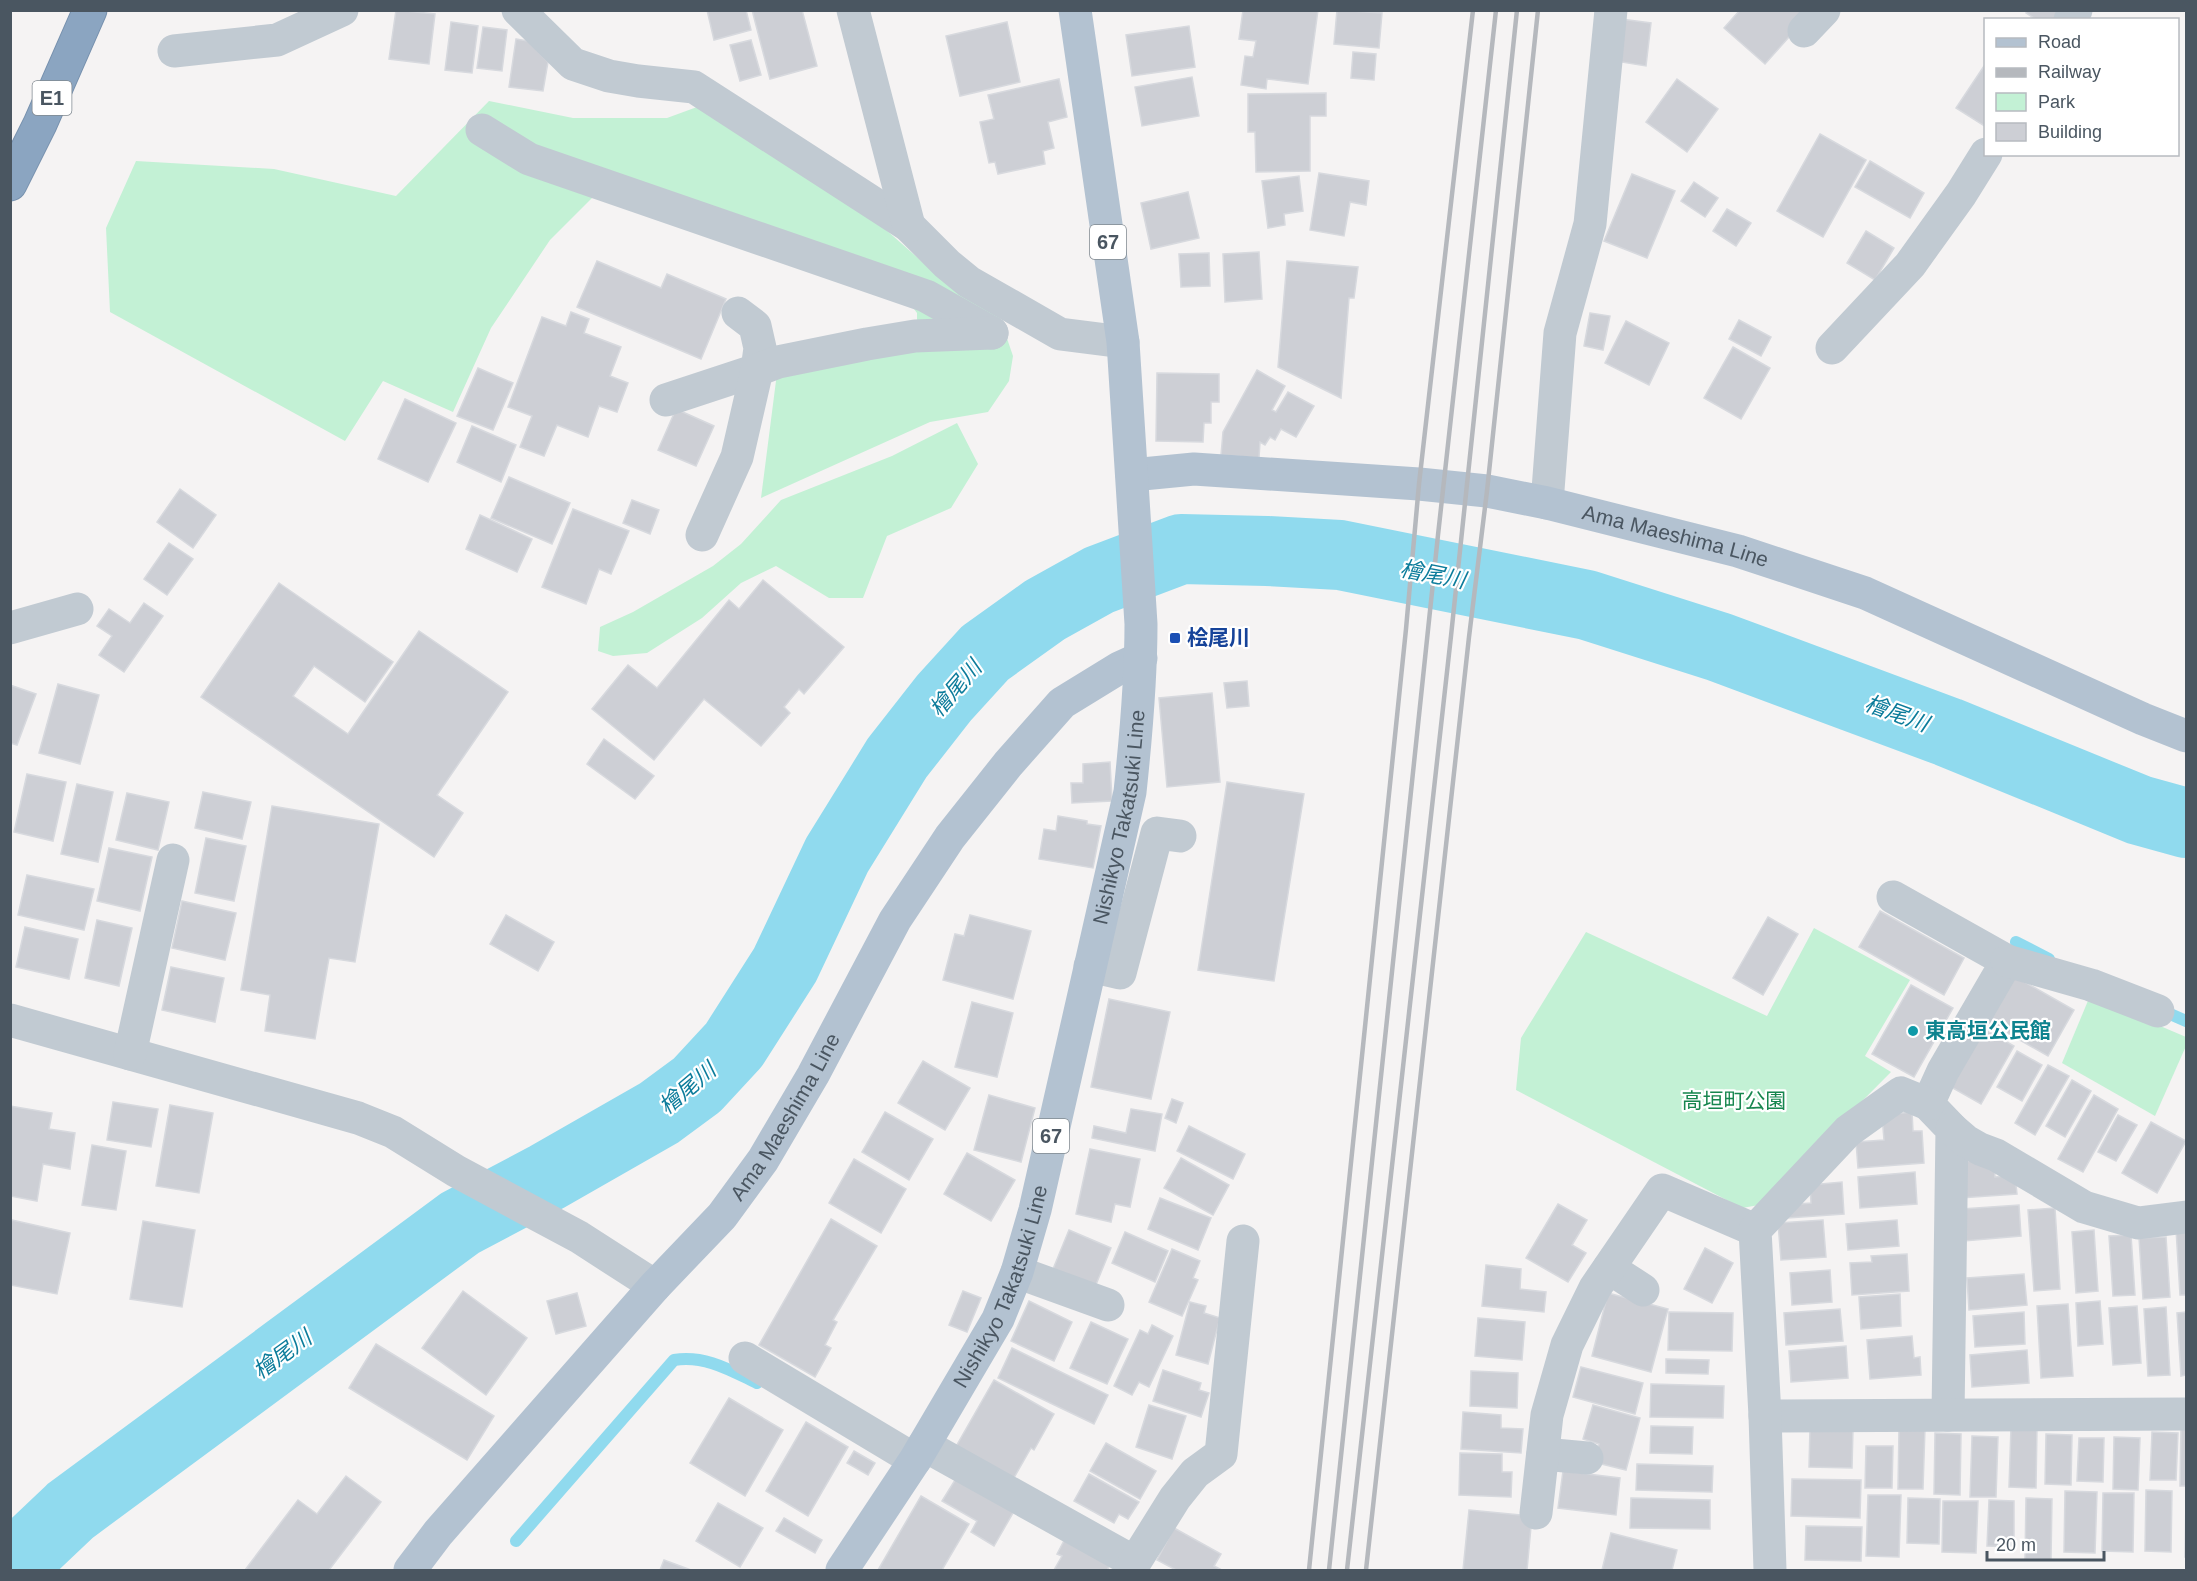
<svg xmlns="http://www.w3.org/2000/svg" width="2197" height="1581" font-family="Helvetica,'Noto Sans JP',sans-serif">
<rect width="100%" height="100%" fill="#f5f3f3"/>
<g fill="#c3f1d5">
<polygon points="489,101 573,118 667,118 697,107 876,221 953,289 999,315 1013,356 1009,381 988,412 930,422 761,498 777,373 917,349 917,313 889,275 611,179 550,240 491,328 453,412 383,381 345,441 110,312 106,228 136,161 274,169 396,196"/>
<polygon points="957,423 978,464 951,508 887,536 863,598 829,598 776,566 741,583 702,618 647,653 613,656 598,651 600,627 633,612 713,566 741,544 781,500 892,456"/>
<polygon points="1814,928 1910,980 1865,1056 1891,1072 1759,1205 1742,1208 1516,1090 1521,1038 1586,932 1767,1016"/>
<polygon points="2090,996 2186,1037 2186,1046 2155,1116 2062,1063"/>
</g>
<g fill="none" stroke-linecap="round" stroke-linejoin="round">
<g stroke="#90daee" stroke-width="12">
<polyline points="2016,942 2049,959"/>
<polyline points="2161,1010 2186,1021"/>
<path d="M516 1541 674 1360C705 1355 730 1370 757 1383"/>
</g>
<polyline stroke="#90daee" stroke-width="70" points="10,1568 70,1511 460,1223 547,1177 659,1113 697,1085 734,1045 785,965 837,855 897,758 944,698 985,653 1045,610 1099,580 1181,549 1267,551 1340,555 1587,605 1719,647 1948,732 2139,810 2186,823"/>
</g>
<g fill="#cdcfd5" stroke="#d7d9de" stroke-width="1.5">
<polygon points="396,10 435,14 429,64 389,59"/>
<polygon points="707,10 746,10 751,30 714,40"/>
<polygon points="752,10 802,10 817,66 770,79"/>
<polygon points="1243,10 1318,10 1308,84 1267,79 1266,89 1241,85 1245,56 1253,57 1256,41 1239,39"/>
<polygon points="1337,10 1382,13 1379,48 1334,44"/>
<polygon points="1740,10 1813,10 1765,64 1724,28"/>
<polygon points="2027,10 2066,10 2061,20 2037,20 2026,13"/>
<polygon points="1621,19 1651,23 1646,66 1615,61"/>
<polygon points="451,22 478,26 472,73 445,70"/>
<polygon points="1007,22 1020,82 960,96 946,36"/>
<polygon points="1189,26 1195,67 1132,76 1126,35"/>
<polygon points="483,27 507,30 502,71 477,68"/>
<polygon points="516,39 528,41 548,62 543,91 509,87"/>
<polygon points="751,40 761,75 740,81 730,45"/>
<polygon points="1353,52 1376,54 1374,80 1351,78"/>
<polygon points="1986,63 1986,127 1956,108"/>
<polygon points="1192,77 1199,116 1142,126 1135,87"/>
<polygon points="1059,79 1067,117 1048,122 1054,148 1043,151 1045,164 998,174 995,162 989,163 980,122 994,119 988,95"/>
<polygon points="1677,79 1718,109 1687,152 1646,122"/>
<polygon points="1326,93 1326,116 1310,116 1310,171 1256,172 1255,132 1248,132 1248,94"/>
<polygon points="1820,134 1866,160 1823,237 1777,211"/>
<polygon points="1870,161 1924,193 1910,218 1855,187"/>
<polygon points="1319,173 1369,181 1366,205 1350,202 1344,236 1310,230"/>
<polygon points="1632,174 1675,191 1647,258 1604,241"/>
<polygon points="1299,176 1303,211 1284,214 1285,225 1268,228 1262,181"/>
<polygon points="1694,182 1718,198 1705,217 1681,201"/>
<polygon points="1188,192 1199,238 1151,249 1141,203"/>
<polygon points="1727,209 1751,223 1736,246 1713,231"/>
<polygon points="1866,231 1894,248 1875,280 1847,263"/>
<polygon points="1259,252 1262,299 1225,302 1223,254"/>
<polygon points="1209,253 1210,286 1181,287 1179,254"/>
<polygon points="597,261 661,288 667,274 726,299 701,359 577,307"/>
<polygon points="1287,261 1358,267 1354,298 1349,298 1341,398 1278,367"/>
<polygon points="571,312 589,319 584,333 621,347 610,376 628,383 617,412 599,406 588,437 557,425 544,456 520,447 532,416 508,407 542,317 566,326"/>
<polygon points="1590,313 1610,316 1603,350 1584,346"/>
<polygon points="1739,320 1771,337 1761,356 1729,339"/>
<polygon points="1626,321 1669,343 1649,385 1605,363"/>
<polygon points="1733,347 1770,368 1741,419 1704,398"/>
<polygon points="478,368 513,383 493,430 457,416"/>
<polygon points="1257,370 1285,386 1272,410 1276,412 1288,392 1314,406 1296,437 1281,429 1275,440 1270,437 1265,445 1260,442 1259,458 1221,455 1223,432"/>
<polygon points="1157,373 1219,374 1219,402 1211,402 1211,423 1204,423 1203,442 1156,441"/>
<polygon points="405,399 456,423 428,482 378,459"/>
<polygon points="676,409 714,426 696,466 658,450"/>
<polygon points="472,426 516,445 501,482 457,462"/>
<polygon points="509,477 570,503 552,544 491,518"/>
<polygon points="180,489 216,515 193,548 157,522"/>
<polygon points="632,500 659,510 650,534 623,523"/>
<polygon points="573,509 629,531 611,574 599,569 586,604 542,587"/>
<polygon points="480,515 532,539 517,572 466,549"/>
<polygon points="169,543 193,559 167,595 144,579"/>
<polygon points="763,580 844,647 804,694 799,689 784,707 790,713 761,746 704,699 654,760 592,709 628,665 657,688 729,600 739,609"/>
<polygon points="279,583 393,662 365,702 314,666 293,696 348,734 419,631 508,692 437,795 463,813 434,857 201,697"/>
<polygon points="144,603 163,616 124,672 99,655 112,636 97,626 109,609 130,623"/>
<polygon points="1247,681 1249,706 1227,708 1224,683"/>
<polygon points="58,684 99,695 80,764 39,753"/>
<polygon points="10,685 36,694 17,745 10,743"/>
<polygon points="1212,693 1220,782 1167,787 1159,698"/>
<polygon points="604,739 654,776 635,799 587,764"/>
<polygon points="1110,762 1112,801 1072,803 1071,783 1083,783 1083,764"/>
<polygon points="27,774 66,782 53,841 14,832"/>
<polygon points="1227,782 1304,794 1274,981 1198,970"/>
<polygon points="77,784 113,792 98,862 61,854"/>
<polygon points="203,792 251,802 242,839 195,828"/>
<polygon points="127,793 169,802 158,850 116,840"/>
<polygon points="272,806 379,824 355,962 329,958 315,1039 265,1031 270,995 241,990"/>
<polygon points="1058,816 1087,821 1087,824 1101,826 1093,868 1039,859 1044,829 1056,831"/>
<polygon points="206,838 246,846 234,901 195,893"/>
<polygon points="109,848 152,857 140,911 97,901"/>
<polygon points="27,875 94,889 84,930 18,915"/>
<polygon points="182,901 236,913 225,960 172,948"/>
<polygon points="1880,911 1964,958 1944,995 1859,947"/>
<polygon points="506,915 554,942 538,971 490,944"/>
<polygon points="970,915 1031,931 1013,999 943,980 955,934 964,936"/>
<polygon points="1768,917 1798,934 1763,995 1733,978"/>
<polygon points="97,920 132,928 119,986 85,978"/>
<polygon points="25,927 78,939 69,979 16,967"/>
<polygon points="171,967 224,978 215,1022 162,1010"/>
<polygon points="2014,976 2074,1010 2048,1056 1988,1022"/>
<polygon points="1911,985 1953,1008 1914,1077 1872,1054"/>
<polygon points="1109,999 1170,1012 1151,1099 1091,1087"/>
<polygon points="972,1002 1013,1013 997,1077 955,1067"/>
<polygon points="1984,1029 2014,1046 1981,1104 1951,1087"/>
<polygon points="2017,1051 2042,1065 2022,1101 1997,1087"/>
<polygon points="923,1061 970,1088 945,1130 898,1103"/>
<polygon points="2048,1065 2069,1076 2035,1135 2015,1123"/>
<polygon points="2072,1080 2091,1091 2065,1137 2046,1126"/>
<polygon points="989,1095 1035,1108 1021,1162 974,1150"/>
<polygon points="2094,1095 2118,1109 2083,1172 2058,1159"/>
<polygon points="1172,1099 1183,1103 1176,1123 1165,1118"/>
<polygon points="113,1102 158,1109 151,1147 107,1140"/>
<polygon points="170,1105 213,1113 199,1193 156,1186"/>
<polygon points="10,1106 52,1113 49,1129 75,1133 70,1169 43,1164 37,1201 10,1196"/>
<polygon points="1131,1109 1162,1114 1155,1151 1092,1138 1094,1126 1126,1133"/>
<polygon points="885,1112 933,1139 909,1180 862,1152"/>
<polygon points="1912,1112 1913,1131 1922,1131 1924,1163 1858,1168 1856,1142 1884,1140 1882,1115"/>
<polygon points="2118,1115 2137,1125 2116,1161 2098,1152"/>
<polygon points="2151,1122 2186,1141 2157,1193 2122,1173"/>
<polygon points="1189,1126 1245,1154 1233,1179 1177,1151"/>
<polygon points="92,1145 126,1151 116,1210 82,1205"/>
<polygon points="1090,1149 1140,1159 1130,1207 1115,1204 1111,1222 1076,1214"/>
<polygon points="967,1153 1015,1180 991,1221 944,1194"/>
<polygon points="1181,1158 1229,1185 1213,1215 1164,1188"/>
<polygon points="854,1159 906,1189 881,1233 829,1203"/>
<polygon points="1994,1159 1995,1177 2015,1175 2017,1194 1960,1198 1957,1162"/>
<polygon points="1915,1172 1917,1204 1860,1208 1858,1177"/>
<polygon points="1842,1182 1844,1214 1788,1218 1786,1205 1811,1203 1810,1185"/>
<polygon points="1160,1198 1211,1218 1198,1250 1148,1229"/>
<polygon points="1558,1204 1587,1220 1572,1245 1586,1253 1568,1282 1526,1258"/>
<polygon points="2019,1205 2021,1236 1964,1241 1962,1209"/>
<polygon points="2055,1208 2060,1289 2034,1291 2028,1210"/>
<polygon points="831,1219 877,1246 833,1320 837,1322 825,1345 831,1348 815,1377 759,1345"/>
<polygon points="12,1220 70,1233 57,1294 10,1285 10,1228"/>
<polygon points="1823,1220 1826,1257 1781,1260 1778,1223"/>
<polygon points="1897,1220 1899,1246 1848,1250 1846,1224"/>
<polygon points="143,1221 195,1230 182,1307 130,1299"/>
<polygon points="2186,1228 2186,1295 2180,1295 2176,1229"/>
<polygon points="1069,1230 1111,1248 1095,1287 1053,1269"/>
<polygon points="2094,1230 2098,1291 2076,1293 2072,1232"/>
<polygon points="1125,1232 1168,1251 1155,1282 1112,1263"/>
<polygon points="2131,1235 2135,1295 2113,1296 2109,1236"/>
<polygon points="2166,1237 2170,1297 2143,1299 2139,1238"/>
<polygon points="1705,1248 1733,1263 1712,1303 1684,1289"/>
<polygon points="1172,1249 1200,1261 1193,1278 1198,1280 1182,1316 1149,1302"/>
<polygon points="1907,1254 1909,1291 1852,1295 1850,1263 1872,1262 1871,1256"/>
<polygon points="1486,1265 1521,1269 1520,1289 1546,1292 1544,1312 1482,1306"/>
<polygon points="1830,1270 1832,1302 1792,1305 1790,1273"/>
<polygon points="2024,1274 2027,1305 1969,1310 1967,1278"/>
<polygon points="463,1291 527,1338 486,1395 422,1348"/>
<polygon points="963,1291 981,1298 967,1332 949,1325"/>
<polygon points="577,1293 586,1326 556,1334 547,1301"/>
<polygon points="1608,1293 1668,1309 1651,1372 1592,1356"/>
<polygon points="1900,1294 1901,1326 1861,1329 1859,1297"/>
<polygon points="1029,1301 1072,1322 1054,1361 1011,1341"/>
<polygon points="2100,1301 2103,1344 2078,1346 2076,1303"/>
<polygon points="1190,1302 1206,1306 1204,1313 1220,1318 1208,1364 1176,1355"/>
<polygon points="2068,1304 2073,1376 2041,1378 2037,1306"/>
<polygon points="2137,1306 2141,1363 2113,1365 2109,1308"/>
<polygon points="2166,1307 2170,1375 2148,1376 2144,1309"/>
<polygon points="1840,1309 1843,1341 1786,1345 1784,1313"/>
<polygon points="1669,1312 1733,1313 1732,1351 1668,1350"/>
<polygon points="2024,1312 2025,1344 1975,1347 1973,1316"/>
<polygon points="2186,1312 2186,1375 2181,1376 2177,1313"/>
<polygon points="1478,1318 1525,1322 1522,1360 1475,1356"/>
<polygon points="1091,1322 1128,1339 1107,1384 1070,1368"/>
<polygon points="1152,1325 1173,1336 1149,1387 1139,1382 1132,1395 1114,1386 1140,1330 1148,1334"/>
<polygon points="1912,1336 1914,1358 1920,1357 1921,1375 1870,1379 1867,1340"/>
<polygon points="376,1344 494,1416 467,1460 349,1388"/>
<polygon points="1846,1346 1848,1378 1791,1382 1789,1351"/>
<polygon points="1012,1348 1108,1395 1094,1424 998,1378"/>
<polygon points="2027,1350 2029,1383 1972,1387 1970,1355"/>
<polygon points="1666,1359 1709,1360 1708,1374 1666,1373"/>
<polygon points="1581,1367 1643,1383 1635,1414 1573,1397"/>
<polygon points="1163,1370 1201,1383 1199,1390 1209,1393 1201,1417 1153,1401"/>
<polygon points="1471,1371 1518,1373 1517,1408 1470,1406"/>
<polygon points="994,1380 1054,1414 1034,1450 1031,1448 1011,1483 954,1450"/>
<polygon points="1651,1384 1724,1386 1723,1418 1650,1417"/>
<polygon points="729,1398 783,1430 745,1496 690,1463"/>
<polygon points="1149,1405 1186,1416 1172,1459 1136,1447"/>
<polygon points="1593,1405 1640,1418 1626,1470 1593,1462 1599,1444 1583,1439"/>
<polygon points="1463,1412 1501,1415 1501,1428 1523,1429 1521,1453 1461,1449"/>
<polygon points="806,1422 848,1447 808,1516 766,1491"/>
<polygon points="2181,1425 2186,1425 2186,1486 2180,1486"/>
<polygon points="1651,1426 1693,1427 1692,1454 1650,1453"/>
<polygon points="2011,1427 2037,1427 2036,1488 2009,1487"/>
<polygon points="1810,1428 1853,1429 1852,1468 1809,1467"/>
<polygon points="1899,1428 1925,1428 1923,1489 1898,1489"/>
<polygon points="2152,1432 2178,1433 2176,1480 2150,1480"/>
<polygon points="1935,1433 1961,1434 1960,1495 1934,1494"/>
<polygon points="2046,1434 2072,1435 2071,1485 2045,1484"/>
<polygon points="1972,1436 1998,1437 1996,1497 1970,1497"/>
<polygon points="2114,1437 2140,1438 2138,1490 2113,1489"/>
<polygon points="2079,1438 2104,1438 2103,1482 2077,1481"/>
<polygon points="1106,1443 1156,1471 1140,1499 1090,1471"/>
<polygon points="1866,1446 1893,1446 1892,1488 1865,1488"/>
<polygon points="854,1451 875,1463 868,1475 847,1463"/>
<polygon points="1460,1453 1502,1454 1502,1472 1512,1472 1511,1497 1459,1495"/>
<polygon points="1637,1464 1713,1466 1712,1492 1636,1490"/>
<polygon points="1563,1471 1620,1478 1616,1515 1558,1508"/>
<polygon points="960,1472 1017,1506 994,1546 971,1532 977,1521 942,1501"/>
<polygon points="1089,1474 1139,1502 1128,1519 1119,1514 1114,1523 1074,1501"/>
<polygon points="346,1476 381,1502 329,1570 245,1570 298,1500 317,1514"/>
<polygon points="1792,1479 1861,1480 1860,1518 1791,1516"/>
<polygon points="2146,1490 2172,1491 2171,1552 2145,1551"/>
<polygon points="2065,1491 2097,1492 2095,1553 2064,1552"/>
<polygon points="2103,1493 2134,1493 2133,1552 2102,1551"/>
<polygon points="1868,1495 1901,1495 1899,1557 1866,1556"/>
<polygon points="921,1496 969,1524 942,1570 878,1570"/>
<polygon points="2186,1497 2186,1557 2185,1557"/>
<polygon points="1631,1498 1710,1500 1710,1529 1630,1528"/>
<polygon points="1908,1498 1940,1499 1939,1544 1907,1543"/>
<polygon points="2026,1498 2052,1499 2051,1560 2025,1559"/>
<polygon points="1989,1500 2014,1501 2014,1547 1987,1546"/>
<polygon points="1943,1501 1978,1501 1976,1553 1942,1552"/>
<polygon points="718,1503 763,1528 740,1567 696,1541"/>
<polygon points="1469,1510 1532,1516 1527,1570 1463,1570"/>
<polygon points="784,1518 822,1540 815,1553 776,1531"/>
<polygon points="1806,1526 1862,1527 1861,1561 1805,1560"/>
<polygon points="1174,1528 1221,1554 1214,1566 1220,1569 1219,1570 1176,1570 1157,1560"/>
<polygon points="1611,1533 1677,1550 1672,1570 1602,1570"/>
<polygon points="1067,1535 1113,1560 1107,1570 1054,1570 1062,1556 1057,1554"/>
<polygon points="664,1560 691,1570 660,1570"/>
</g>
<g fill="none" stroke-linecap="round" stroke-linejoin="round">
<g stroke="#7690ad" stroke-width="35">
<polyline id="highway" points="10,184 40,124 90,10"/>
</g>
<g stroke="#c1cad2" stroke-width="33">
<polyline points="518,10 573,64 609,76 638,81 694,87 909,226 947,264 969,282 1060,334 1123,342"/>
<polyline points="853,10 909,226"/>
<polyline points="2070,20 2076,10"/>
<polyline points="1804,31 1824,10"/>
<polyline points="174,51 277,40 342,10"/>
<polyline points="482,130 529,159 926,296 992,333"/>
<polyline points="1832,348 1910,265 1961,194 1986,154"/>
<polyline points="666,400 757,370 760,348 755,326 738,313"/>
<polyline points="1547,503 1560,333 1590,224 1611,10"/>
<polyline points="702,535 737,457 757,370 778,362 867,344 915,336 992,333"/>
<polyline points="10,628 77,609"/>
<polyline points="1893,897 2007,961 1943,1071 1928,1104 1952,1129 1948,1415"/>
<polyline points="2007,961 2091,985 2158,1011"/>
<polyline points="1090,966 1120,973 1157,833 1180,836"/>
<polyline points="10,1020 358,1118 393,1132 456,1171 579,1237 655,1286"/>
<polyline points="130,1054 173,860"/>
<polyline points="1952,1129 1966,1141 1980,1149 1996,1155 2084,1207 2138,1223 2186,1217"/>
<polyline points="1609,1268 1643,1290"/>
<polyline points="1017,1272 1108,1305"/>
<polyline points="745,1358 915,1460"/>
<polyline points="1765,1416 2186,1414"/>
<polyline points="924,1445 1134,1562"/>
<polyline points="1543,1454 1587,1458"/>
<polyline points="1536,1513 1547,1415 1567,1345 1595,1288 1662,1190 1755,1230"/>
<polyline points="1130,1570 1175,1498 1195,1473 1221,1454 1243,1241"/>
<polyline points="1770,1570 1765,1416 1755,1230 1848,1131 1901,1093 1928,1104"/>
</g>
<g stroke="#b3c2d1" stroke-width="33">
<path id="s1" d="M1132 475 1194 469 1419 484 1487 491 1547 503 1738 551 1865 593 2143 719 2186 736"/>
<path id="s2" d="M410 1570 438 1533 655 1286 722 1216 763 1160 813 1075 895 920 950 837 1008 764 1062 703 1119 668 1141 658"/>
<path id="s3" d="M842 1570 915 1460 998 1319 1017 1272 1035 1210 1130 792C1136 736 1141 681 1141 624L1123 342 1075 10"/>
</g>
<use href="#highway" stroke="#8ba5c1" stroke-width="33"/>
<g stroke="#b5b8bd" stroke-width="4.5">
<polyline points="1309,1570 1406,629 1419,484 1473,10"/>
<polyline points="1329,1570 1438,535 1496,10"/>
<polyline points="1347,1570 1451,636 1517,10"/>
<polyline points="1366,1570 1469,637 1487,491 1538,10"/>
</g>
</g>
<rect fill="#1a4fb4" stroke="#fff" stroke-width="2" x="1169" y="632" width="12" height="12" rx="3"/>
<circle fill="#0f9aa8" stroke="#fff" stroke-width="2" cx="1913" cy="1031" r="6"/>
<g text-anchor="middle" stroke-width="4.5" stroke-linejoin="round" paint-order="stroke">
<g fill="#fff" stroke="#808990" stroke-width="1.5">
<rect x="32.5" y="81" width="39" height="34" rx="4.5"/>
<rect x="1090" y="225" width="36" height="34" rx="4.5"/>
<rect x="1033" y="1119" width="36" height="34" rx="4.5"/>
</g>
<g font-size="20" font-weight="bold" fill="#4a5661">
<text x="52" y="105">E1</text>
<text x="1108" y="249">67</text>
<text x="1051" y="1143">67</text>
</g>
<g font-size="21" fill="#4a5661" stroke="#fff">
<text dy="7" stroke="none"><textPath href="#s1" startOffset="550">Ama Maeshima Line</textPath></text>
<text dy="7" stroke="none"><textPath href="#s3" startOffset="813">Nishikyo Takatsuki Line</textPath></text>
<text dy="7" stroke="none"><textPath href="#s2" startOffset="590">Ama Maeshima Line</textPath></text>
<text dy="7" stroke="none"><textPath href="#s3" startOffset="327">Nishikyo Takatsuki Line</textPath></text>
</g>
<g font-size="21" font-weight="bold" fill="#164399" stroke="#fff" text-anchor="start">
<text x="1187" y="645">桧尾川</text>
</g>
<g font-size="21" font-weight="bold" fill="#0d838f" stroke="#fff" text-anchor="start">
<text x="1925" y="1038">東高垣公民館</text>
</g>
<g font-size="21" fill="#17864f" stroke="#fff">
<text x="1734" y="1108">高垣町公園</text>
</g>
<g font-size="22" font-style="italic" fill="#0c7c9b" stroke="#fff">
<text transform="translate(1433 574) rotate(11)" y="8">檜尾川</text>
<text transform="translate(955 688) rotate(-49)" y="8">檜尾川</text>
<text transform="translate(1897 713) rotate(20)" y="8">檜尾川</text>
<text transform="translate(687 1088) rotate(-40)" y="8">檜尾川</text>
<text transform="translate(282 1354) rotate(-36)" y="8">檜尾川</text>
</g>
</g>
<rect width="2197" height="1581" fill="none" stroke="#4a5661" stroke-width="24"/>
<rect x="1984" y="18" width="195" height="138" fill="#ffffff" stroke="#b7bbc0" stroke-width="1.5"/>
<rect x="1996" y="38" width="30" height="9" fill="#b3c2d1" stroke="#b7bbc0" stroke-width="1.5"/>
<text x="2038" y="48" font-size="18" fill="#4a5661">Road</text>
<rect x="1996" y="68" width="30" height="9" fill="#b5b8bd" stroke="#b7bbc0" stroke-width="1.5"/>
<text x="2038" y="78" font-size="18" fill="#4a5661">Railway</text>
<rect x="1996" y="93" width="30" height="18" fill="#c3f1d5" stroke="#b7bbc0" stroke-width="1.5"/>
<text x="2038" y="108" font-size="18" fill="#4a5661">Park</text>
<rect x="1996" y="123" width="30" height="18" fill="#cdcfd5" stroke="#b7bbc0" stroke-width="1.5"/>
<text x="2038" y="138" font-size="18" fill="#4a5661">Building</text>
<path d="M1987 1551v9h117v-9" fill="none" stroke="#4a5661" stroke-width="3"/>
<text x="1996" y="1551" font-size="18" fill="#4a5661" stroke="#ffffff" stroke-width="4.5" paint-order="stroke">20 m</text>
</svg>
